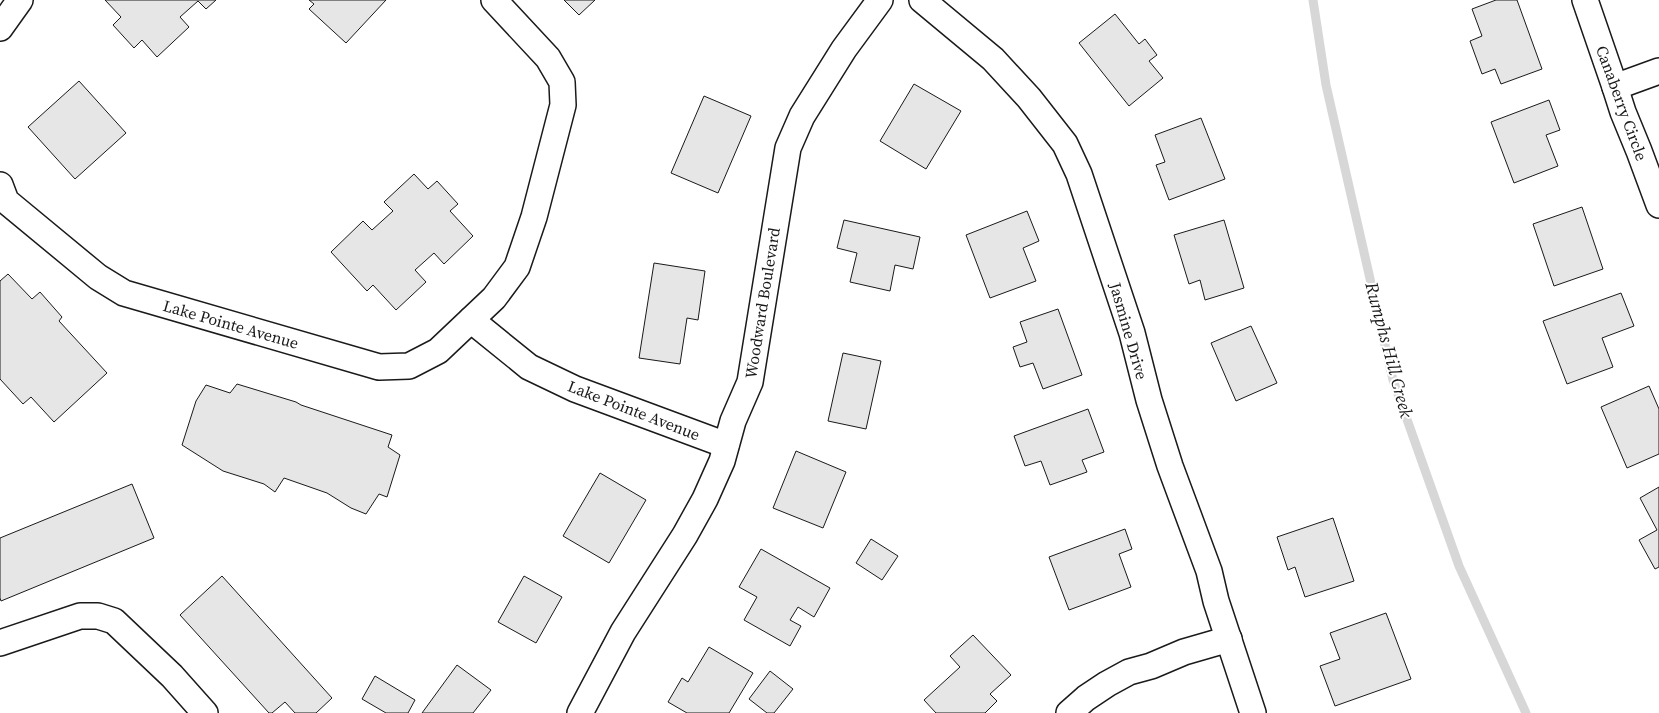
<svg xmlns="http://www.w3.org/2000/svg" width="1659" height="713" font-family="'Source Serif 4',serif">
<rect width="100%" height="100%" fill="#fff"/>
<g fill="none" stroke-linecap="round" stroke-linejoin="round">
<polyline stroke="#d7d7d7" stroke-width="9" points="1313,0 1326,85 1393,380 1459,566 1526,713"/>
</g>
<g fill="#e6e6e6" stroke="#1a1a1a">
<polygon points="105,0 216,0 206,9 198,1 180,17 189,27 157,57 142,40 134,48 113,25 121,17"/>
<polygon points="309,0 386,0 346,43 309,9 314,4"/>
<polygon points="564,0 595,0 579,15"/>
<polygon points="1496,0 1517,0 1542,69 1501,84 1495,69 1482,74 1470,41 1482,36 1472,9"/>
<polygon points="1115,14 1139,44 1145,39 1157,55 1149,61 1163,78 1129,106 1079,43"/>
<polygon points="79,81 126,133 75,179 28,127"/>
<polygon points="914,84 961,111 926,169 880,141"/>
<polygon points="704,96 751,116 718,193 671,173"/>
<polygon points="1549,100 1560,130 1546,135 1558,166 1514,183 1491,122"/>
<polygon points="1201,118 1225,179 1169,200 1156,165 1165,162 1155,135"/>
<polygon points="414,174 428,189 437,181 458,204 450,211 473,236 444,264 434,253 415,270 426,282 396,310 373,285 367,291 331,252 363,221 372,230 393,211 384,202"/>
<polygon points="1582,207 1603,269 1554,286 1533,224"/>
<polygon points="1027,211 1039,241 1023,248 1036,281 990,298 966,235"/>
<polygon points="844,220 920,237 913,269 895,265 890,291 850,282 857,253 837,248"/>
<polygon points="1224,220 1244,288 1205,300 1200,280 1189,284 1174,235"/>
<polygon points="654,263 705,271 698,320 687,318 680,364 639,358"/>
<polygon points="8,274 32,299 40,292 62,317 59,321 107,373 54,422 31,397 23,404 0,379 0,281"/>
<polygon points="1621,293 1634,326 1602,338 1613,367 1567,384 1543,321"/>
<polygon points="1058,309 1082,375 1043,389 1033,363 1020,367 1013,347 1027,342 1020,322"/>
<polygon points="1251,326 1277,383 1236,401 1211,343"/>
<polygon points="843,353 881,361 866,429 828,421"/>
<polygon points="237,384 296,402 301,405 392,435 388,447 400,455 387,497 379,494 366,514 351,508 327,493 284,478 275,492 264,484 223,471 182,445 196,401 206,385 230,393"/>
<polygon points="1649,386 1659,409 1659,454 1627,468 1601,407"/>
<polygon points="1088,409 1104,452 1082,460 1087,472 1050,485 1041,461 1025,466 1014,436"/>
<polygon points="796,451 846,472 823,528 773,508"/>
<polygon points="600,473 646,500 609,563 563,536"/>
<polygon points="132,484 154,538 1,601 0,598 0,538"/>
<polygon points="1659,487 1659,567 1655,569 1639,540 1657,530 1640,498"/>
<polygon points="1333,518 1354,581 1305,597 1295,567 1288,570 1277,537"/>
<polygon points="1125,529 1132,549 1119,554 1131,587 1069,610 1049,557"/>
<polygon points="871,539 898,556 882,580 856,563"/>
<polygon points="761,549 830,588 814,617 798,607 790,620 801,626 790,646 744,620 757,597 739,587"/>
<polygon points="222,576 332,698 316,713 295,713 285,702 272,713 269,713 180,615"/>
<polygon points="524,576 562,597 536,643 498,622"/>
<polygon points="1386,613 1411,679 1335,706 1320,666 1340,659 1330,633"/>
<polygon points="973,635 1011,675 990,694 997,701 985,713 936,713 924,700 960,667 950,656"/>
<polygon points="709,647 753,673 729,713 687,713 668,702 682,678 688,682"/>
<polygon points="457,665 491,690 473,713 422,713"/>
<polygon points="770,671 793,689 774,713 767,713 749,699"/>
<polygon points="375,676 415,700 408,713 386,713 362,699"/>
</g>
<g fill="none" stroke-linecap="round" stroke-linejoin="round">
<g stroke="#1a1a1a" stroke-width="28">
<g id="street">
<polyline points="922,0 993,59 1029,98 1065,144 1079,174 1132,333 1149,400 1170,466 1209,571 1216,601 1253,713"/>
<polyline points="1585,0 1615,87 1623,112 1639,151 1659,205"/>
<polyline points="0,28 20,0"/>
<polyline points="1615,87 1659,71"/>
<polyline points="0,185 6,201 98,277 124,293 379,367 409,366 438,351 494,298 517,267 534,217 563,105 562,82 548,58 494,0"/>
<polyline points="471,320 529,367 575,389 726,445"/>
<polyline points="0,643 80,616 98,616 114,621 172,676 205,713"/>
<polyline points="580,713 623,632 685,535 705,499 722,461 733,421 750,382 788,148 802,116 844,49 880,0"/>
<polyline points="1069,713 1086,698 1107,684 1129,672 1151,666 1184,652 1229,639"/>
</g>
</g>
<use href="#street" stroke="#fff" stroke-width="25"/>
</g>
<g text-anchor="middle" stroke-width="4" stroke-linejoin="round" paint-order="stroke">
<g font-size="16" fill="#1a1a1a" stroke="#fff">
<text transform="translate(1622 103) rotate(70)" y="6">Canaberry Circle</text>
<text transform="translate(762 303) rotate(-81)" y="6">Woodward Boulevard</text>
<text transform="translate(231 324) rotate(16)" y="6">Lake Pointe Avenue</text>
<text transform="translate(1129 331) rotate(74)" y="6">Jasmine Drive</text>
<text transform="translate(634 410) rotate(21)" y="6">Lake Pointe Avenue</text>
</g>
<g font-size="18" font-style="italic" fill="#1a1a1a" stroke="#fff">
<text transform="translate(1389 350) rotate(75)" y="6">Rumphs Hill Creek</text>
</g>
</g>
</svg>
